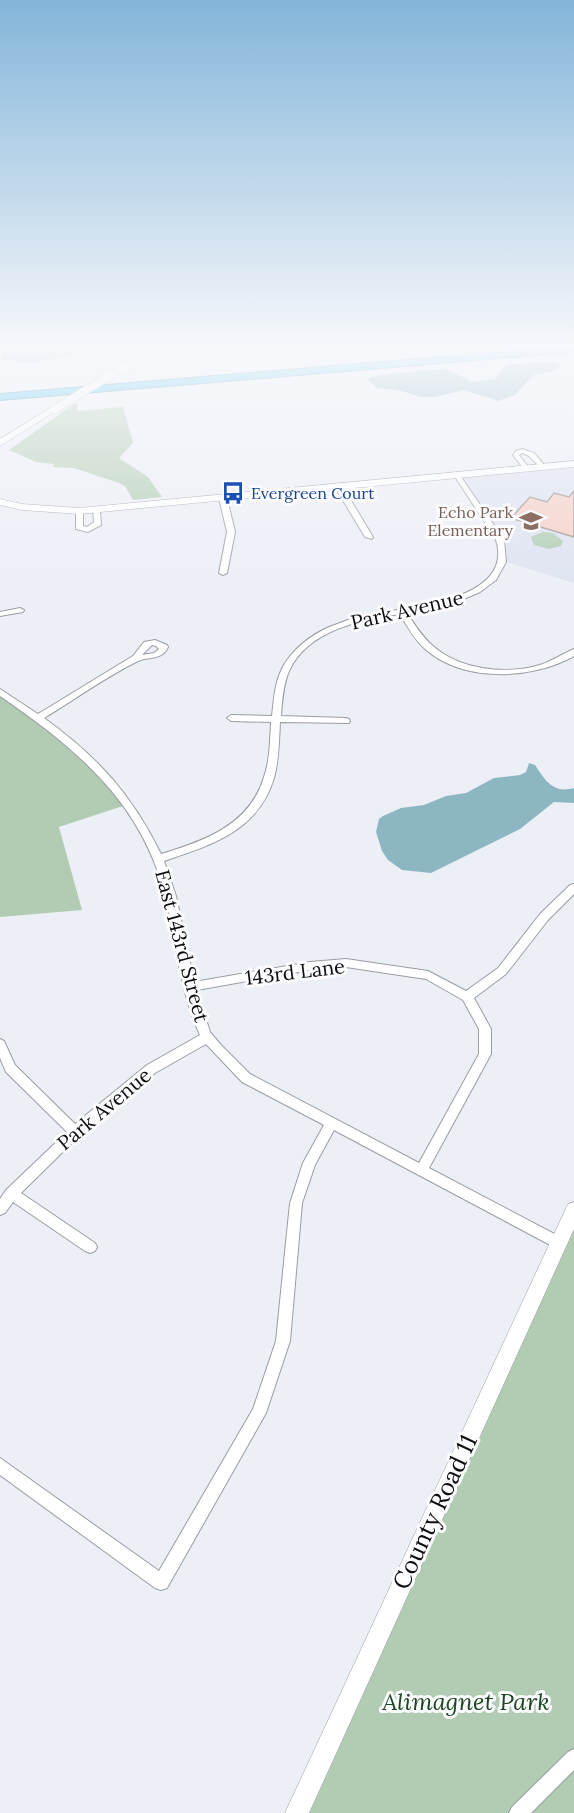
<svg xmlns="http://www.w3.org/2000/svg" width="574" height="1813" font-family="Lora,serif">
<rect width="100%" height="100%" fill="#edeff7"/>
<polygon fill="#dee3f1" points="574,464 574,583 503,561 504,552 457,475"/>
<g fill="#b1ccb3">
<polygon points="74,404 78,404 77,411 123,407 133,443 119,458 148,477 162,497 133,500 125,486 119,483 74,468 53,467 54,464 36,462 9,450"/>
<polygon points="543,532 553,533 563,541 561,546 549,549 534,545 531,537"/>
<polygon points="0,694 77,746 129,804 59,827 82,910 0,917"/>
<polygon points="574,1210 574,1813 297,1813"/>
</g>
<g fill="#8db6c3">
<polygon points="10,344 67,344 78,352 78,355 34,362 2,360 0,351"/>
<polygon points="556,362 560,364 559,368 552,372 534,375 515,395 498,401 464,390 435,397 421,397 398,390 377,388 367,379 386,374 447,369 472,382 496,379 503,367 509,364"/>
<path d="M529 763 535 765C545 780 553 794 574 788V803L554 802 520 829 431 873 402 870 388 860 382 851 376 832 379 819 383 816 401 808 424 805 446 796 466 793 494 778 520 775 526 772Z"/>
</g>
<polygon fill="#f7cfc6" stroke="#9f9795" stroke-width="1.5" points="574,491 574,537 511,518 530,497 547,502 554,493 569,497"/>
<g fill="none" stroke-linecap="round" stroke-linejoin="round">
<g stroke="#9a9ca3" stroke-width="2">
<g id="street">
<polygon points="522,449 534,453 544,465 544,467 540,467 529,456 522,453 519,455 529,468 524,469 513,455 516,451"/>
<path d="M457 473 459 474 504 540 506 562 496 580 480 592 459 601 407 613C415 625 422 637 433 646 460 670 506 675 540 665 552 661 562 654 574 649V656C532 680 462 683 424 648 414 639 407 626 400 614 360 620 308 630 289 671 283 685 282 702 281 716L346 718 349 719 350 721 349 723 280 722C279 741 279 760 274 778 258 831 212 845 164 861L176 896 194 982 310 962 346 959 428 971 466 991 498 968 540 914 570 885 574 884V894L548 920 506 974 474 998 491 1029V1054L429 1168 564 1239 566 1243 564 1247 559 1249 554 1247 334 1130 315 1165 302 1203 290 1341 266 1413 167 1588 161 1590 155 1588 0 1475V1458L159 1571 253 1409 276 1341 290 1203 303 1163 324 1125 242 1082 206 1044 155 1073 79 1136 21 1193 95 1243 97 1247 95 1251 90 1253 85 1251 13 1202 5 1213 0 1215V1199L6 1190 67 1132 6 1072 0 1058V1039L4 1041 15 1065 75 1124 147 1065 200 1035C180 992 177 945 166 899 143 803 77 749 0 696V689L38 714 133 656 144 642 155 640 167 645 168 647C162 661 147 656 136 662 104 678 74 700 44 718 98 757 132 795 161 854 204 841 250 825 264 777 270 760 270 740 271 722L231 721 227 718 231 715 272 716C274 698 275 679 285 663 298 644 318 630 340 623 354 617 369 614 384 612 420 606 514 597 496 540 494 534 488 527 484 521 474 506 464 490 454 475ZM152 645 156 646 159 649 154 653 142 655ZM346 967 426 979 463 1000 479 1029V1054L419 1163 250 1074 221 1045 210 1032 197 990 310 970Z"/>
<polygon points="337,486 343,487 373,537 372,539 365,537 335,487"/>
<polygon points="220,496 227,498 235,532 227,573 223,575 219,573 227,532 219,498"/>
<polygon points="93,508 100,510 101,525 88,532 76,529 76,509 83,511 83,526 87,527 94,522"/>
<polygon points="20,608 24,610 23,612 0,616 0,612"/>
<polygon points="574,1749 574,1770 531,1813 509,1813 512,1807 568,1752"/>
</g>
</g>
<g stroke="#9a9ca3" stroke-width="1">
<g id="secondary">
<polygon points="154,344 163,344 142,360 136,360 136,356"/>
<polygon points="52,407 59,409 0,446 0,439"/>
<polygon points="574,461 574,467 79,514 22,510 0,505 0,499 22,504 79,508"/>
<polygon points="574,1202 574,1229 309,1813 285,1813 568,1204"/>
</g>
</g>
<g stroke="#227da2" stroke-width="2">
<polygon id="highway" points="574,346 574,352 0,400 0,394"/>
</g>
<use href="#street" fill="#fff" fill-rule="evenodd"/>
<use href="#secondary" fill="#fff" fill-rule="evenodd"/>
<use href="#highway" fill="#2ebaf1" fill-rule="evenodd"/>
<g stroke="#9a9ca3" stroke-width="9" stroke-linecap="butt">
<polyline id="secondary-bridge" points="55,409 139,358"/>
</g>
<use href="#secondary-bridge" stroke="#fff" stroke-width="8"/>
</g>
<linearGradient id="sky" x2="0" y2="1"><stop stop-color="#83b5d9"/><stop offset="0.58" stop-color="#f7f8fb"/><stop offset="1" stop-color="#f7f8fb" stop-opacity="0"/></linearGradient>
<rect width="574" height="598" fill="url(#sky)"/>
<defs>
<g id="bus-bare" transform="scale(1.8)"><path d="M-5-6H5V4H4V6H2V4H-2V6H-4V4H-5ZM-3.5-4V0h7V-4ZM-3.5 1.2v1.5H-2V1.2ZM2 1.2v1.5H3.5V1.2Z" fill="#1a4fb4" stroke="#fcfcfe" stroke-width="2.5" paint-order="stroke"/></g>
<g id="school-bare" transform="scale(1.8)"><path d="M0-5L7-2L0 1L-7-2ZM-4 1L0 2.5L4 1V4Q0 6-4 4Z" fill="#8d6e63" stroke="#fcfcfe" stroke-width="2.5" paint-order="stroke"/></g>
</defs>
<g fill-rule="evenodd">
<use href="#bus-bare" x="233" y="493"/>
<use href="#school-bare" x="531" y="521"/>
</g>
<g text-anchor="middle" stroke-width="6" stroke-linejoin="round" paint-order="stroke">
<g font-size="16" fill="#164399" stroke="#fcfcfe" text-anchor="start">
<text x="251" y="499">Evergreen Court</text>
</g>
<g font-size="16" fill="#785e54" stroke="#fcfcfe" text-anchor="end">
<text x="513" y="518">Echo Park<tspan x="513" dy="18">Elementary</tspan></text>
</g>
<g font-size="20" fill="#0c0d0f" stroke="#fcfcfe">
<text transform="translate(407 610) rotate(-13)" y="7">Park Avenue</text>
<text transform="translate(182 946) rotate(75)" y="7">East 143rd Street</text>
<text transform="translate(295 972) rotate(-7)" y="7">143rd Lane</text>
<text transform="translate(104 1109) rotate(-40)" y="7">Park Avenue</text>
</g>
<g font-size="24" fill="#0c0d0f" stroke="#fcfcfe">
<text transform="translate(435 1512) rotate(-65)" y="8">County Road 11</text>
</g>
<g font-size="24" font-style="italic" fill="#1c4723" stroke="#fcfcfe">
<text x="466" y="1710">Alimagnet Park</text>
</g>
</g>
</svg>
